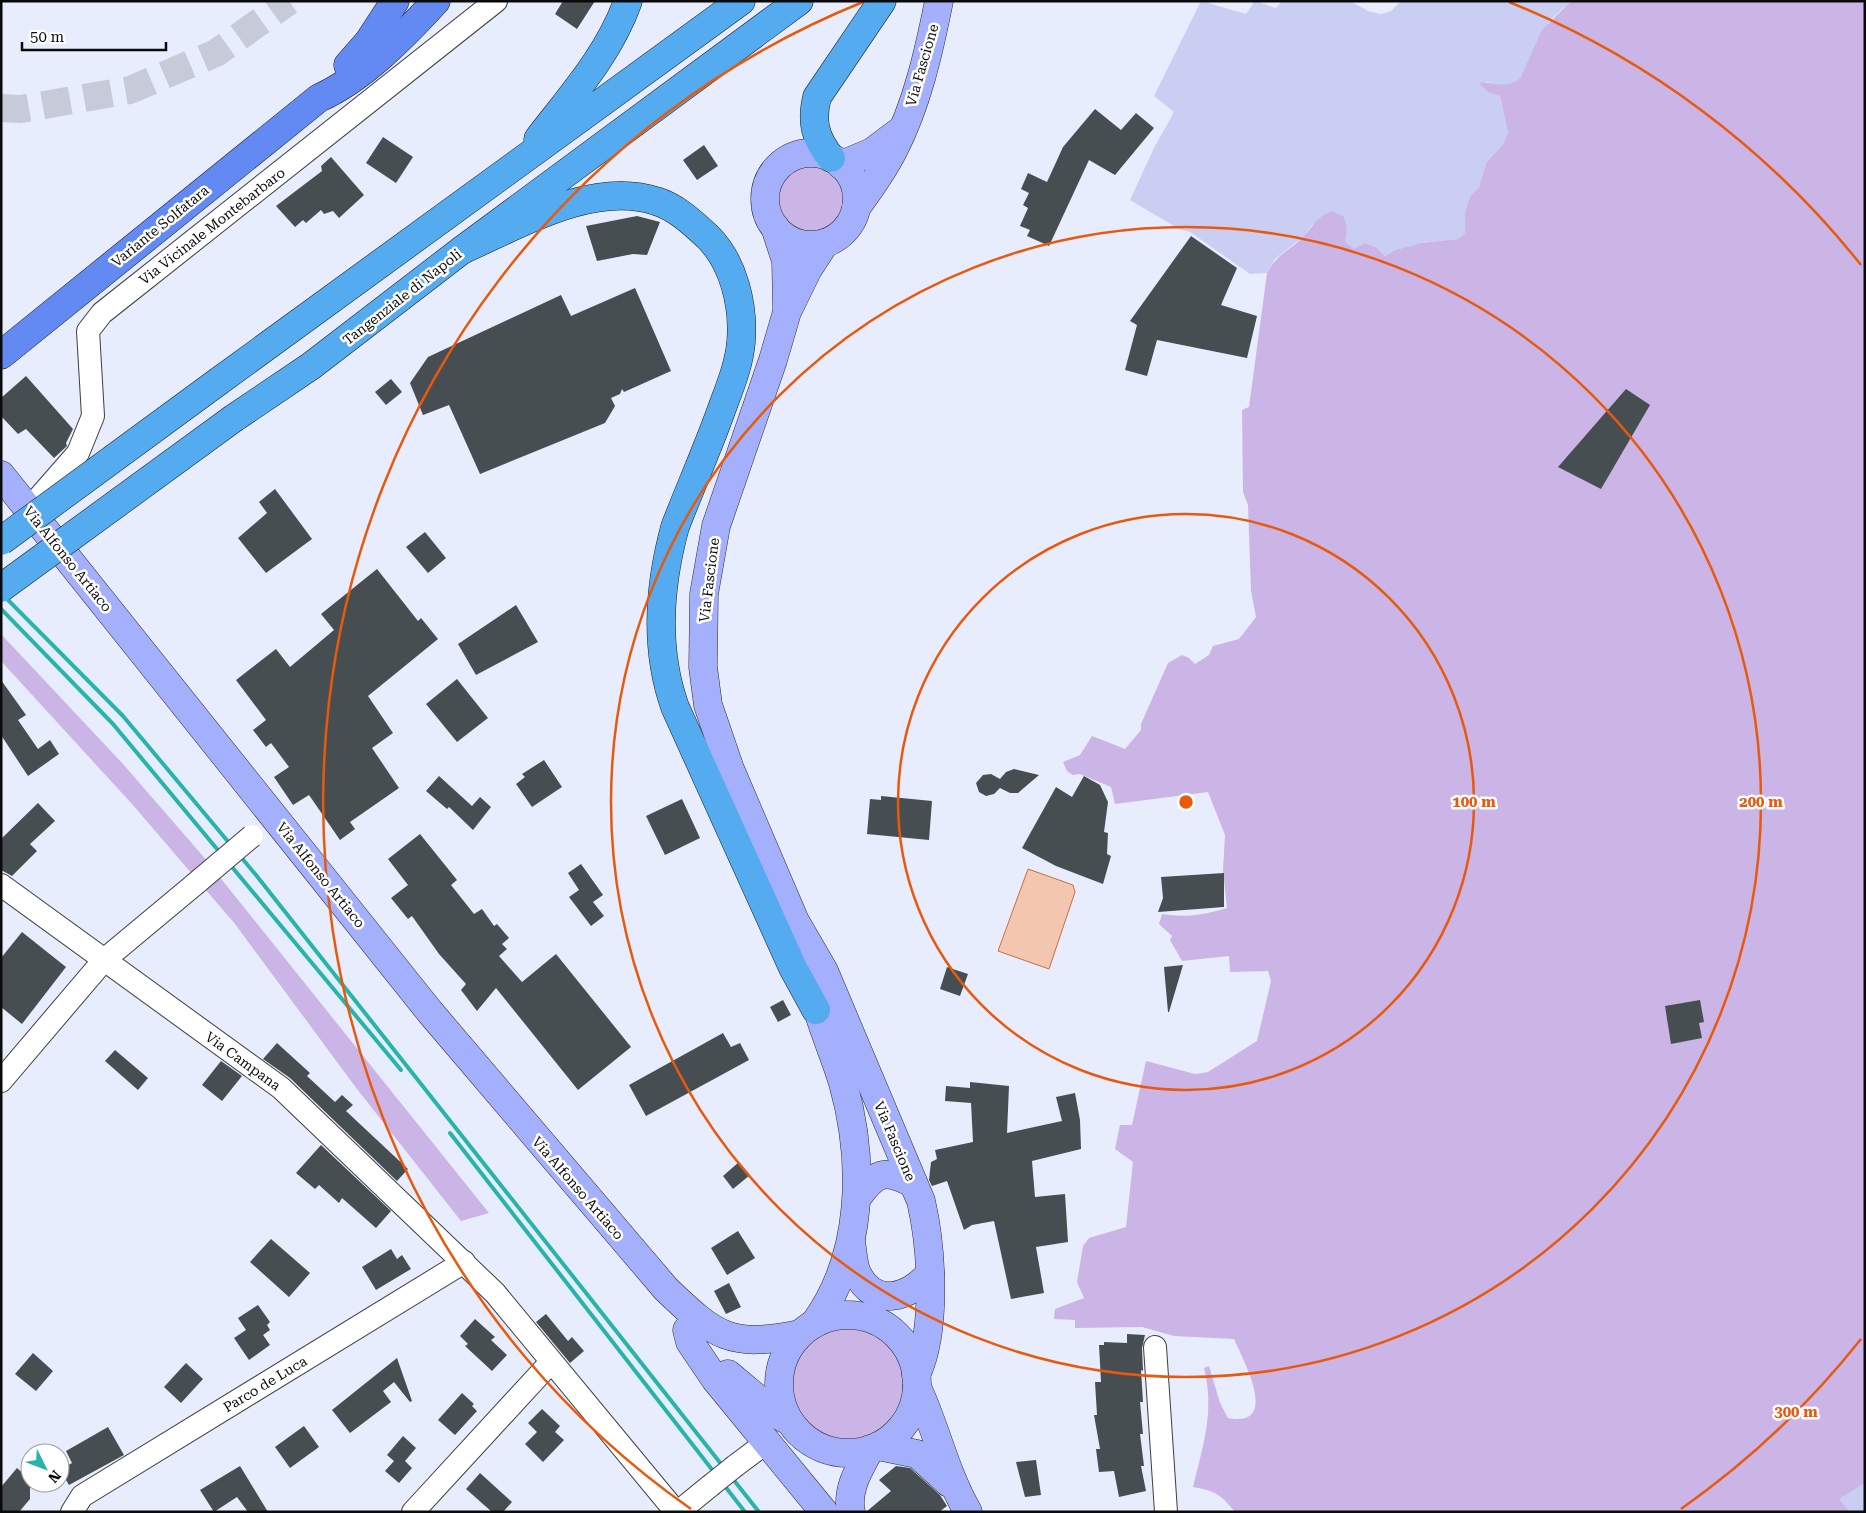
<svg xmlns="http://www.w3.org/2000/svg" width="1866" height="1513" font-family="'Roboto Serif',serif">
<rect width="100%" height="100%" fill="#e8edfe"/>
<g fill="#cacef2">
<polygon points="1201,1 1246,14 1255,1 1276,8 1282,1 1350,1 1368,11 1381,14 1391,11 1401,1 1571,1 1550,20 1521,77 1516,83 1509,85 1485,82 1488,92 1500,96 1508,133 1503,144 1486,163 1479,187 1470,196 1465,212 1465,233 1458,239 1421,243 1395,250 1385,256 1376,247 1365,243 1354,250 1344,242 1347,229 1312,225 1305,235 1275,259 1267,273 1250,274 1190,232 1179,229 1130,200 1154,148 1174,112 1154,96"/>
<polygon points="1865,1483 1865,1512 1850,1512 1838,1499"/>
</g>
<g fill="#cbb4e6">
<path d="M1571 1H1865V1483L1839 1499 1850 1512H1235C1220 1494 1216 1491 1193 1487 1203 1445 1215 1411 1204 1368L1209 1366 1220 1403 1228 1418C1281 1428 1243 1360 1234 1339L1174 1336 1142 1327 1075 1328V1320L1054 1319 1055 1309 1084 1298 1077 1282 1083 1246 1089 1238 1126 1227 1133 1162 1115 1149 1120 1125H1132L1146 1061 1195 1074 1208 1072 1257 1041 1271 981 1268 971 1230 972 1229 956 1182 961 1170 940 1172 936 1159 924 1162 914C1186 918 1204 915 1227 908L1223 870 1225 835 1208 792 1115 804 1111 787 1080 774 1073 775 1067 771 1063 762 1080 755 1092 736 1125 749 1141 730V724L1168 663 1182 655 1189 658 1195 664 1209 655 1213 646 1239 639 1256 617 1251 591 1248 505 1243 492 1242 410 1249 407 1267 273C1278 253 1288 252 1303 237 1315 225 1315 218 1332 211L1344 217 1347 229 1345 242 1354 249 1365 243 1376 247 1385 256 1395 250 1421 243 1458 239 1465 233V212L1470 196 1479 187 1486 163 1503 144 1508 133 1500 96 1488 92 1479 83C1495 81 1509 90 1521 77L1542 30Z"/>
<circle cx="813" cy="199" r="35"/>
<polygon points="1,634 123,764 202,855 489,1213 461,1221 357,1089 235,924 132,804 1,661"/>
<circle cx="848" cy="1383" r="58"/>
</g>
<polygon fill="#f3c7af" stroke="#c76f39" points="1028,869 1073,885 1075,892 1049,969 998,951"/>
<g fill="#474e52">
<polygon points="563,1 595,1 577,29 555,14"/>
<polygon points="1095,109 1121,130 1136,113 1154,128 1115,175 1089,160 1049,246 1027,236 1030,230 1020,226 1028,208 1023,205 1029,193 1021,189 1028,173 1047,182 1063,147"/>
<polygon points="383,137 413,157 396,183 366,163"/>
<polygon points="704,145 718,166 697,180 683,160"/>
<polygon points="331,157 364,195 339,218 333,211 324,214 321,210 306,223 303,220 295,227 276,206 322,171 321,166"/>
<polygon points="637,216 660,222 647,255 633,254 597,261 586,226"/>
<polygon points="1191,236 1237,268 1221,305 1257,316 1247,358 1157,340 1147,376 1125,370 1137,325 1130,321"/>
<polygon points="635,288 671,371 624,392 622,389 620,394 611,398 615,406 605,423 480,474 449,405 423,415 410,383 428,357 561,295 571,316"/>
<polygon points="26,376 73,429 66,443 67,446 54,458 26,429 18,434 1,416 1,398"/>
<polygon points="391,379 402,392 386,405 375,392"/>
<polygon points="1626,389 1650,405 1601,489 1558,467"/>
<polygon points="275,489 312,539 266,573 238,538 267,513 259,502"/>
<polygon points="425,532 446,558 428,573 406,547"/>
<polygon points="377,569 418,621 421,618 438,639 368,696 393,733 372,748 399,788 350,822 355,829 340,840 309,795 293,805 274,777 289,767 271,743 266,747 253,730 266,720 236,680 276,649 290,667 334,630 321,614"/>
<polygon points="516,605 538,642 476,675 458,644"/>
<polygon points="457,679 488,718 457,742 426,704"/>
<polygon points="1,680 26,715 18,720 38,749 50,740 59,754 28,776 1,735"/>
<polygon points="544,760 562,787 532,807 516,784 525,777 522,774"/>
<polygon points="1014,769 1039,775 1018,793 1010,793 1000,788 994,794 986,796 979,792 976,783 983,775 991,774 1000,779 1006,772"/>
<polygon points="439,776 472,806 480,797 491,807 473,830 449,807 447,809 426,791"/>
<polygon points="1084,776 1100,785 1108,802 1104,832 1108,833 1107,854 1111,856 1103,884 1056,866 1022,848 1056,787 1072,797"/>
<polygon points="881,796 932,801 929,840 867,834 870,799 881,800"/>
<polygon points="682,799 700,838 665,855 646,816"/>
<polygon points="38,803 55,821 30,844 37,851 12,876 1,870 1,839"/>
<polygon points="420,834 457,880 451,885 474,914 482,909 494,926 497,924 509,938 502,944 507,949 499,956 522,982 556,954 631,1047 578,1090 496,988 477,1011 461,990 466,984 439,954 412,916 408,919 391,898 408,885 388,859"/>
<polygon points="581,864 603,895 593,902 604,916 591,926 569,897 579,890 568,873"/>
<polygon points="1224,873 1224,907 1158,912 1163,898 1161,877"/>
<polygon points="22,932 66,967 22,1024 1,1007 1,958"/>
<polygon points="1183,965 1169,1012 1168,1012 1164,967"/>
<polygon points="947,967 968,974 960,996 940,989"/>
<polygon points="783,1000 791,1015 778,1022 770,1007"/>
<polygon points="1700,1000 1704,1022 1699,1023 1702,1038 1671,1044 1665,1006"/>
<polygon points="723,1033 731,1047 740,1043 749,1060 646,1116 629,1085"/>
<polygon points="277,1043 310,1073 307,1076 335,1102 342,1095 353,1105 346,1111 408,1169 397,1181 290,1078 263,1059"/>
<polygon points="115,1050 148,1078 138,1090 105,1061"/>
<polygon points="221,1061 242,1076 222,1101 202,1085"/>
<polygon points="970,1082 1009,1086 1007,1133 1062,1121 1056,1097 1075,1093 1080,1120 1081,1149 1032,1161 1035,1197 1065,1194 1068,1242 1036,1247 1044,1293 1011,1299 994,1221 972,1225 964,1230 947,1181 932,1186 929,1180 931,1162 937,1159 935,1150 973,1142 971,1103 945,1101 946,1086 970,1088"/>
<polygon points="321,1145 391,1211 376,1228 342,1198 339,1203 319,1185 315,1189 296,1173"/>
<polygon points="739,1162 750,1175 733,1189 723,1176"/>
<polygon points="738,1231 755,1258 727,1275 711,1248"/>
<polygon points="271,1239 310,1273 289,1297 250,1262"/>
<polygon points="391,1249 397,1259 402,1255 411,1269 376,1290 362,1267"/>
<polygon points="729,1283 741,1307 726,1314 714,1291"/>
<polygon points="258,1305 270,1322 267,1325 270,1330 263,1335 270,1345 249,1360 234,1338 246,1330 238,1318"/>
<polygon points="546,1314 568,1341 572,1337 584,1351 570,1363 536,1322"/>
<polygon points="475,1319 495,1337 491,1340 507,1355 492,1371 465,1346 468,1344 460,1336"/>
<polygon points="1127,1334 1145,1335 1142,1348 1143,1371 1141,1370 1143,1402 1140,1402 1143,1434 1140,1434 1144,1466 1141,1466 1146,1491 1119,1497 1114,1471 1099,1472 1096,1449 1100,1449 1094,1415 1097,1415 1095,1382 1101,1382 1099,1345 1104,1345 1104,1342 1127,1343"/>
<polygon points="33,1353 53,1371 36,1391 15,1374"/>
<polygon points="397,1358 412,1401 410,1402 394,1382 383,1391 391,1402 350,1433 332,1410"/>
<polygon points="186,1363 203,1379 181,1403 164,1387"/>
<polygon points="462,1393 474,1404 472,1406 477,1411 455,1435 438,1420"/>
<polygon points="542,1409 560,1426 555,1432 564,1440 543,1462 525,1444 537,1432 528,1423"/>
<polygon points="304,1426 319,1447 290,1468 275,1447"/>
<polygon points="108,1427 124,1455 69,1485 60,1470 72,1463 66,1451"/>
<polygon points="403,1436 416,1448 405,1461 412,1468 399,1483 385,1471 394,1461 387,1455"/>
<polygon points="1036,1460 1041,1495 1025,1497 1016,1462"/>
<polygon points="240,1466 268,1512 248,1512 237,1497 214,1512 200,1490"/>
<polygon points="896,1466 910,1468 940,1495 947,1506 939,1512 866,1512 891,1491 879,1480"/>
<polygon points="17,1468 30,1480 30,1499 19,1512 1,1512 1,1487"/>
<polygon points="480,1473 512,1502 503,1512 492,1512 466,1489"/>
</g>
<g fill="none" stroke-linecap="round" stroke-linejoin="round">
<polyline stroke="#c7cbd9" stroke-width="28" stroke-dasharray="28 14" stroke-linecap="butt" points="1,108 21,109 130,90 216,53 289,1"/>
<g stroke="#3d3d3d" stroke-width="24">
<g id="street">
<polyline points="29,509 78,453 93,416 88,331 102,313 496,1"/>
<polyline points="1,885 281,1088 495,1293 676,1512"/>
<polyline points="1,1081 104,960 194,885"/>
<polyline points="1155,1347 1166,1512"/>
<polyline points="735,1466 767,1442"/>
<polyline points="72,1512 82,1496 464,1262"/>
<polyline points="413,1512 551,1362"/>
<polyline points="678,1512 710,1486"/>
</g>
</g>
<g stroke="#2c2c2c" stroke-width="29">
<g id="secondary">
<circle cx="811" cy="199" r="46"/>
<polyline points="841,165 872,152 900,131"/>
<path d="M856 208C869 190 883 171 893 151 917 105 929 51 939 1"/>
<polyline points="775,227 786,261 787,308"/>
<path d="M825 243 808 269 787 312 773 360 716 526 704 594 703 667 708 705 730 769 795 921 824 971 921 1201C932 1249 937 1331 916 1375"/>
<path d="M1 475 430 1012 666 1289C716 1337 730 1348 800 1334"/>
<path d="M811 985C818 1019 833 1050 843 1083 865 1162 864 1256 814 1324"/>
<path d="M857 1198C875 1173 884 1168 912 1183"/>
<path d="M851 1242C853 1252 853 1264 857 1273 874 1309 910 1298 930 1273"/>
<circle cx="848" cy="1384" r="69"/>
<polyline points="687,1330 690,1342 715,1379 824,1512"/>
<polyline points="728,1374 776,1414 789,1421"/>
<path d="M917 1387C936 1428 945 1472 968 1512"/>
<polyline points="878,1446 917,1454 949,1483"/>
<path d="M851 1512C846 1489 860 1468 870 1449"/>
</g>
</g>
<g stroke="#1b1b1b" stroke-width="29">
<g id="primary">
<polyline points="348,65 369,41 395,1"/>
<path d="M1 355 319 98C362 79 404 36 436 1"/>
</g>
</g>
<g stroke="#1b1b1b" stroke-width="29">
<g id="highway">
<path d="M538 139C572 95 609 54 628 1"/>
<path d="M831 158C815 138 811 122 817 97L882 1"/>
<path d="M462 250C519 225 593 180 656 201 676 207 693 223 708 237 734 263 744 306 741 342 739 366 729 389 721 411 707 450 690 488 675 527 659 586 654 648 675 707L793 968 816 1010"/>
<polyline points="219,381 741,1"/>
<polyline points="234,418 311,366 462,250 799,1"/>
</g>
</g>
<use href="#street" stroke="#fff" stroke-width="22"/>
<use href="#secondary" stroke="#a5b0fc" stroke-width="28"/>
<use href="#primary" stroke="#6389f3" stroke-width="28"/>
<use href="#highway" stroke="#55abef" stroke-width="28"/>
<g stroke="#29b4aa" stroke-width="4">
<polyline points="1,593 123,716 256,875 759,1512"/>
<polyline points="1,609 113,724 401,1070"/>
<polyline points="450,1133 745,1512"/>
</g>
<g stroke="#3d3d3d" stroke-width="24" stroke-linecap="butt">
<g id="street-bridge">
<polyline points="194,885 252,836"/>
<polyline points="710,1486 735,1466"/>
</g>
</g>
<g stroke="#1b1b1b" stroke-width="29" stroke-linecap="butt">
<g id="highway-bridge">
<polyline points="1,541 219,381"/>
<polyline points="1,588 234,418"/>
</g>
</g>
<use href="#street-bridge" stroke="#fff" stroke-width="22"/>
<use href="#highway-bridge" stroke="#55abef" stroke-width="28"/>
</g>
<g fill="none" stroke="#e8590c" stroke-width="2.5">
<circle cx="1186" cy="802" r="288"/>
<circle cx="1186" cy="802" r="575"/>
<path d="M1861 1339A863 863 0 0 1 1681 1509M691 1509A863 863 0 0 1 863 2M1509 2A863 863 0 0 1 1861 265"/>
</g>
<g text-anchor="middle" stroke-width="5" stroke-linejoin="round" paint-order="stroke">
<g font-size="14" fill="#0a0a0a" stroke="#fff">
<text transform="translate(922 65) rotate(-74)" y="5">Via Fascione</text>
<text transform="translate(160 226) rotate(-39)" y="5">Variante Solfatara</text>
<text transform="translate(212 226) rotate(-38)" y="5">Via Vicinale Montebarbaro</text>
<text transform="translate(402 297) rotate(-38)" y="5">Tangenziale di Napoli</text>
<text transform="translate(68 559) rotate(51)" y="5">Via Alfonso Artiaco</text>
<text transform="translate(709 580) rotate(-83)" y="5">Via Fascione</text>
<text transform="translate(321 875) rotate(51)" y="5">Via Alfonso Artiaco</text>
<text transform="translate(243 1061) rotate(36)" y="5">Via Campana</text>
<text transform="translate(895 1141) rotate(67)" y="5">Via Fascione</text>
<text transform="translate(578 1188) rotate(49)" y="5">Via Alfonso Artiaco</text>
<text transform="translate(265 1384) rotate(-31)" y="5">Parco de Luca</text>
</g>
</g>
<circle cx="1186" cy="802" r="8" fill="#e8590c" stroke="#fff" stroke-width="2.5"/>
<g font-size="15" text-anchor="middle" font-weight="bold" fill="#e8590c" stroke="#fff" stroke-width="5" stroke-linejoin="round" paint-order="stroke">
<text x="1474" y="807">100 m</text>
<text x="1761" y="807">200 m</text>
<text x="1796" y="1417">300 m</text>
</g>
<rect width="1866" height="1513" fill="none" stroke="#0a0a0a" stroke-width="5"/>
<g transform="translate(45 1468) rotate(132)"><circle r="24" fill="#ffffff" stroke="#9d9d9d"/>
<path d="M0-4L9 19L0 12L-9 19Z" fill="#29b4aa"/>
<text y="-8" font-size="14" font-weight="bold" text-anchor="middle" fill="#0a0a0a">N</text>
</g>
<path d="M22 42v8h144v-8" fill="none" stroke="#0a0a0a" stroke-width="2.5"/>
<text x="30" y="42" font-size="15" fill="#0a0a0a" stroke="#ffffff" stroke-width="4" paint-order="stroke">50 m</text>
</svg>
